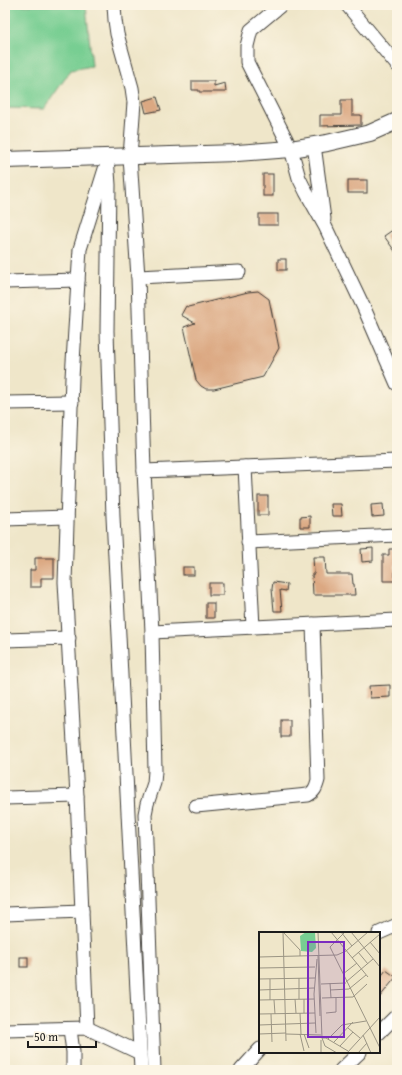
<svg xmlns="http://www.w3.org/2000/svg" width="402" height="1075" font-family="'Gentium Book Plus',serif">
<rect width="100%" height="100%" fill="#fcf5e5"/>
<filter id="ink" filterUnits="userSpaceOnUse"><feTurbulence type="fractalNoise" baseFrequency=".025" numOctaves="2"/><feDisplacementMap in="SourceGraphic" scale="8" xChannelSelector="R" yChannelSelector="G"/><feConvolveMatrix kernelMatrix="1 2 1 2 8 2 1 2 1" color-interpolation-filters="sRGB"/></filter>
<filter id="wash" filterUnits="userSpaceOnUse"><feTurbulence type="fractalNoise" baseFrequency=".012" numOctaves="4" result="noise"/><feDisplacementMap in="SourceGraphic" scale="16" xChannelSelector="R" yChannelSelector="G"/><feGaussianBlur stdDeviation="0.9" result="paint"/><feColorMatrix in="noise" values="0 0 0 0 0 0 0 0 0 0 0 0 0 0 0 0 0 1.4 0 .05"/><feComposite in="paint" operator="in"/></filter>
<g filter="url(#wash)">
<rect width="100%" height="100%" fill="#efe6c9"/>
<polygon fill="#77ce92" stroke="#4a7557" points="5,5 86,5 92,66 71,70 44,109 5,108"/>
<g id="blocks">
<g fill="#dba882">
<polygon points="192,81 214,81 214,86 225,83 226,92 199,92 199,90 192,90"/>
<polygon points="157,97 161,110 146,113 143,101"/>
<polygon points="341,100 352,100 352,115 361,115 361,125 320,126 320,115 341,115"/>
<rect x="263" y="174" width="10" height="22"/>
<rect x="348" y="180" width="19" height="13"/>
<rect x="259" y="214" width="19" height="11"/>
<polygon points="397,227 397,254 384,236"/>
<rect x="278" y="259" width="8" height="11"/>
<polygon points="258,291 269,299 279,348 263,377 214,389 206,389 201,386 196,380 184,327 195,323 181,315 186,306 188,307 248,292"/>
<rect x="258" y="496" width="10" height="19"/>
<polygon points="331,504 341,504 342,516 332,516"/>
<polygon points="383,504 384,516 372,517 371,505"/>
<polygon points="310,516 310,527 300,527 300,517"/>
<polygon points="373,548 373,561 362,562 361,549"/>
<polygon points="389,549 397,549 397,563 395,563 395,581 383,581 383,555 389,555"/>
<polygon points="313,557 325,557 326,574 352,574 353,584 354,584 355,595 313,595 312,574 314,574"/>
<polygon points="35,558 54,558 54,578 41,578 41,587 30,587 30,570 35,570"/>
<rect x="183" y="567" width="11" height="8"/>
<polygon points="273,582 287,584 286,591 280,590 282,611 274,611 272,589"/>
<rect x="209" y="583" width="14" height="12"/>
<rect x="206" y="603" width="8" height="15"/>
<polygon points="390,685 390,697 370,698 369,686"/>
<rect x="281" y="720" width="9" height="17"/>
<rect x="20" y="957" width="8" height="10"/>
<polygon points="386,970 396,977 379,998 379,979"/>
</g>
</g>
</g>
<g filter="url(#ink)">
<use href="#blocks" fill-opacity="0" stroke="#3c3a36" stroke-width="1"/>
<g fill="none" stroke-linecap="round" stroke-linejoin="round">
<g stroke="#3c3a36" stroke-width="15">
<g id="minor">
<polyline points="114,5 115,20 117,34 132,88 134,102 130,157 138,277 144,471 152,632 155,771 154,783 147,804 145,814 154,1070"/>
<polyline points="281,5 251,30 247,46 247,62 291,149 299,178 306,192 325,226 364,308 397,384"/>
<polyline points="347,5 397,65"/>
<polyline points="314,145 324,219"/>
<polyline points="107,157 109,185 107,331 113,517 141,1070"/>
<polyline points="138,277 239,272"/>
<polyline points="5,282 78,280"/>
<polyline points="5,403 72,402"/>
<polyline points="245,467 253,627"/>
<polyline points="144,471 397,461"/>
<polyline points="5,519 67,517"/>
<polyline points="248,542 397,535"/>
<polyline points="152,632 397,620"/>
<polyline points="5,640 69,638"/>
<polyline points="5,798 77,796"/>
<path d="M196 806 308 795C314 792 316 788 318 780L313 624"/>
<polyline points="5,914 82,911"/>
<polyline points="379,933 397,925"/>
<polyline points="87,1028 77,796 65,582 72,378 80,249 105,169"/>
<polyline points="70,1029 73,1052 73,1070"/>
<polyline points="5,1030 87,1028 140,1053"/>
<polyline points="379,1033 397,1015"/>
<polyline points="241,1070 260,1049"/>
<polyline points="341,1070 360,1052"/>
</g>
</g>
<g stroke="#3c3a36" stroke-width="18">
<polyline id="major" points="5,160 237,153 291,149 327,143 370,133 397,121"/>
</g>
<use href="#minor" stroke="#fff" stroke-width="13"/>
<use href="#major" stroke="#fff" stroke-width="16"/>
</g>
</g>
<g transform="translate(259 932)">
<rect width="121" height="121" fill="#efe6c9"/>
<path d="M47 0 56 1 57 16 53 20 42 19 41 4Z" fill="#77ce92"/>
<path fill="none" stroke="#9b9584" stroke-width="1" d="M24 0 27 109M24 0 41 18V24M59 0 63 106 66 114 78 121M72 0 109 45M82 0 93 14M86 0 71 15 121 116M92 0 121 35M111 10 121 22M99 20 109 32M59 24 61 84M0 25 78 23 87 19 109 0M93 26 121 2M0 36 56 35M84 42 98 31M40 46V67M0 47 56 46M11 47V68M87 50 114 27M71 51 72 66M62 52 87 51M0 58 55 56M71 58 90 57 107 43M63 66 94 65 108 52M36 67 37 81M45 67V81M0 68 55 67M15 68 16 82M41 81 42 102M67 81 77 80V65M0 82 56 81M12 82 13 110M0 93 56 91M89 96 101 106M57 101 55 62 58 27M0 102 27 101M27 102 62 103M41 102 45 119M45 102 50 116M104 103 112 121M63 106H67L89 119M69 107 83 93 107 89M62 108V121M75 110 94 90M81 114 94 100M88 121 121 85M99 121 108 111"/>
<path fill="#7b2cbf" fill-opacity="0.15" stroke="#7b2cbf" stroke-width="2" d="M49 10H85V105H49Z"/>
<rect width="121" height="121" fill="none" stroke="#1c1c1c" stroke-width="2"/>
</g>
<rect width="402" height="1075" fill="none" stroke="#fcf5e5" stroke-width="20"/>
<path d="M28 1041v6h68v-6" fill="none" stroke="#1c1c1c" stroke-width="2"/>
<text x="34" y="1041" font-size="12" fill="#1c1c1c" stroke="#fcf5e5" stroke-width="3" paint-order="stroke">50 m</text>
</svg>
